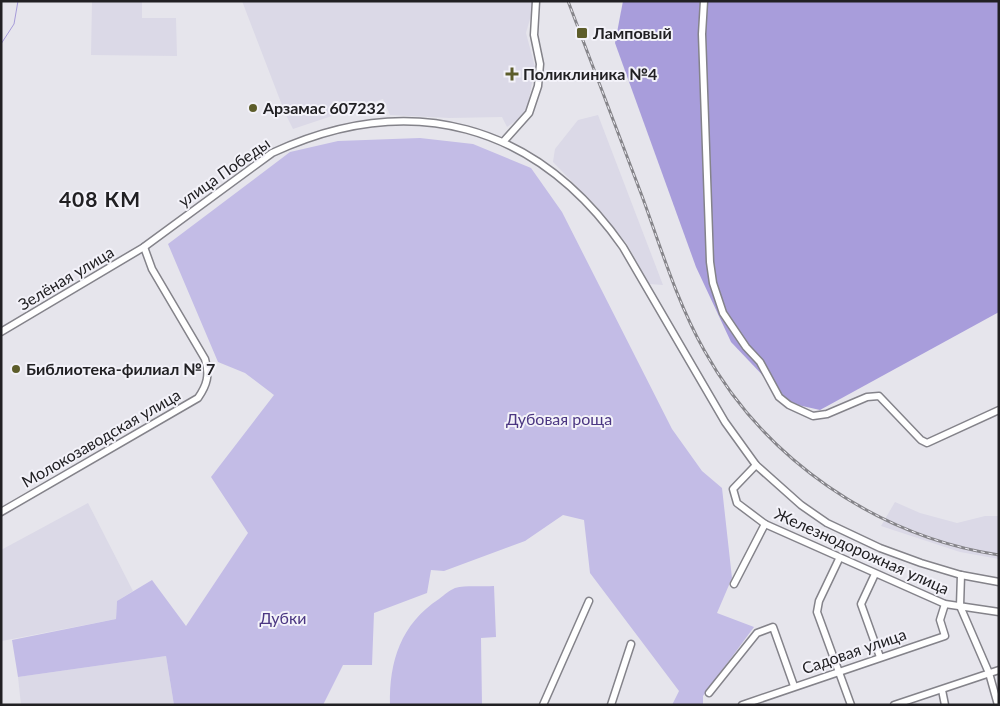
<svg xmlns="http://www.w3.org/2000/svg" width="1000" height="706" font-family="Lato,sans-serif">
<rect width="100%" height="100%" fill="#e6e5ec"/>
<g fill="#dbd9e7">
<polygon points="242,1 533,1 534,5 526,33 535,67 528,104 523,116 507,127 502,117 450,118 390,115 383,99 293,129 285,113"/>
<polygon points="92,2 142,2 142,18 176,18 177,56 91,55"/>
<polygon points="598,115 663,285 649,284 627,244 597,207 553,162 555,149 578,120"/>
<polygon points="895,502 920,513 957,523 985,516 999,516 999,559 960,552 881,526"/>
<polygon points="88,503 133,591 117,601 116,619 2,641 1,550"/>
<polygon points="166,656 174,705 21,705 18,677"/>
</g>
<g fill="#c3bce6">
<polygon points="420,138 473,144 531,168 562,212 672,429 702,471 722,488 732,578 717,613 754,627 703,696 703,705 672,705 679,691 590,573 584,520 563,515 525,541 444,571 431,570 427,593 374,613 372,665 343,665 323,705 174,705 166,656 18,677 12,640 116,619 117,601 152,580 186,626 248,533 211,477 274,395 245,373 218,362 168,244 290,152 338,141"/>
<path d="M494 586 496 637 481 638 482 705H390C389 661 401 624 439 599 444 595 450 590 455 588 466 585 482 587 494 586Z"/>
</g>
<polygon fill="#a89ddb" points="623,1 999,1 999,312 820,410 789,403 731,342 696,267 615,43"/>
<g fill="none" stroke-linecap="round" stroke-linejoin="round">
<polyline stroke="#a69bd9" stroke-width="1" points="1,44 14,24 18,1"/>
<g stroke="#84838a" stroke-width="9">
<g id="minor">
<polyline points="704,1 702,34 710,262 713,283 723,313 746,347 760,362 779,397 789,405 813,416 827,414 867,397 879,396 921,440 927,443 999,410"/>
<polyline points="503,142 529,113 538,86 540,64 534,35 536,1"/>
<path d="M1 332 144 247 272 153C410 89 536 123 623 247L725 422 756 465 801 505 827 523 880 548 921 563 961 575 999 582"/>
<polyline points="756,465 733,489 737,503 765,524 945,604 999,612"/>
<path d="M1 512 198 398C207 385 210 375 205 359L152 269 144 247"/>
<polyline points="839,559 819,601 817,612 851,705"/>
<polyline points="875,574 861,604 880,657"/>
<polyline points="961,575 960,606 989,673 998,705"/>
<polyline points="734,584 765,524"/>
<polyline points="942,690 945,705"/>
<polyline points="709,693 757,633 773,627 794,686"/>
<polyline points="543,705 589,601"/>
<polyline points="611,705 631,644"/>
<polyline points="742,705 945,636 940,620 945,604"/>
<polyline points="894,705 999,670"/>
</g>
</g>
<use href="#minor" stroke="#fff" stroke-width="6"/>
<g stroke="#86858a" stroke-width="3">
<path id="rail" d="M568 1C593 66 617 131 642 196 661 248 677 302 704 350 764 459 876 536 999 555"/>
</g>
<use href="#rail" stroke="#f3f2f9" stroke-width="1" stroke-dasharray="4" stroke-linecap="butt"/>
</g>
<g fill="#5d5d2a" stroke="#f3f2f9" stroke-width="2">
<rect x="576" y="27" width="12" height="12" rx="2.5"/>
<path d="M509.5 66.5h5v5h5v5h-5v5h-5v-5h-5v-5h5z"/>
<circle cx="253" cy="108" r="5"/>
<circle cx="16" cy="369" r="5"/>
</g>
<g text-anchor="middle" stroke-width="4" stroke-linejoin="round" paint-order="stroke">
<g font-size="16" font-weight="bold" fill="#212023" stroke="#f3f2f9" text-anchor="start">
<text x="593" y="39">Ламповый</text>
<text x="523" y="80">Поликлиника №4</text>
<text x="263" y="114">Арзамас 607232</text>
<text x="26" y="375">Библиотека-филиал № 7</text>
</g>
<g font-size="16" fill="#212023" stroke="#f3f2f9">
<text transform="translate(224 172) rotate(-35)" y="6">улица Победы</text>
<text transform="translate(66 278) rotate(-31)" y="6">Зелёная улица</text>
<text transform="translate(101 438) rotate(-30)" y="6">Молокозаводская улица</text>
<text transform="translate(862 551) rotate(24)" y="6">Железнодорожная улица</text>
<text transform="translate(854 651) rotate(-19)" y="6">Садовая улица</text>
</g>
<g font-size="16" fill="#4b3782" stroke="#f3f2f9">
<text x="559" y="425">Дубовая роща</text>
<text x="283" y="624">Дубки</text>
</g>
<g font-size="21" font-weight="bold" letter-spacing="1" fill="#212023" stroke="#f3f2f9">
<text x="100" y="207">408 КМ</text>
</g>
</g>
<rect width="1000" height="706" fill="none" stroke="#212023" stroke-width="5"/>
</svg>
